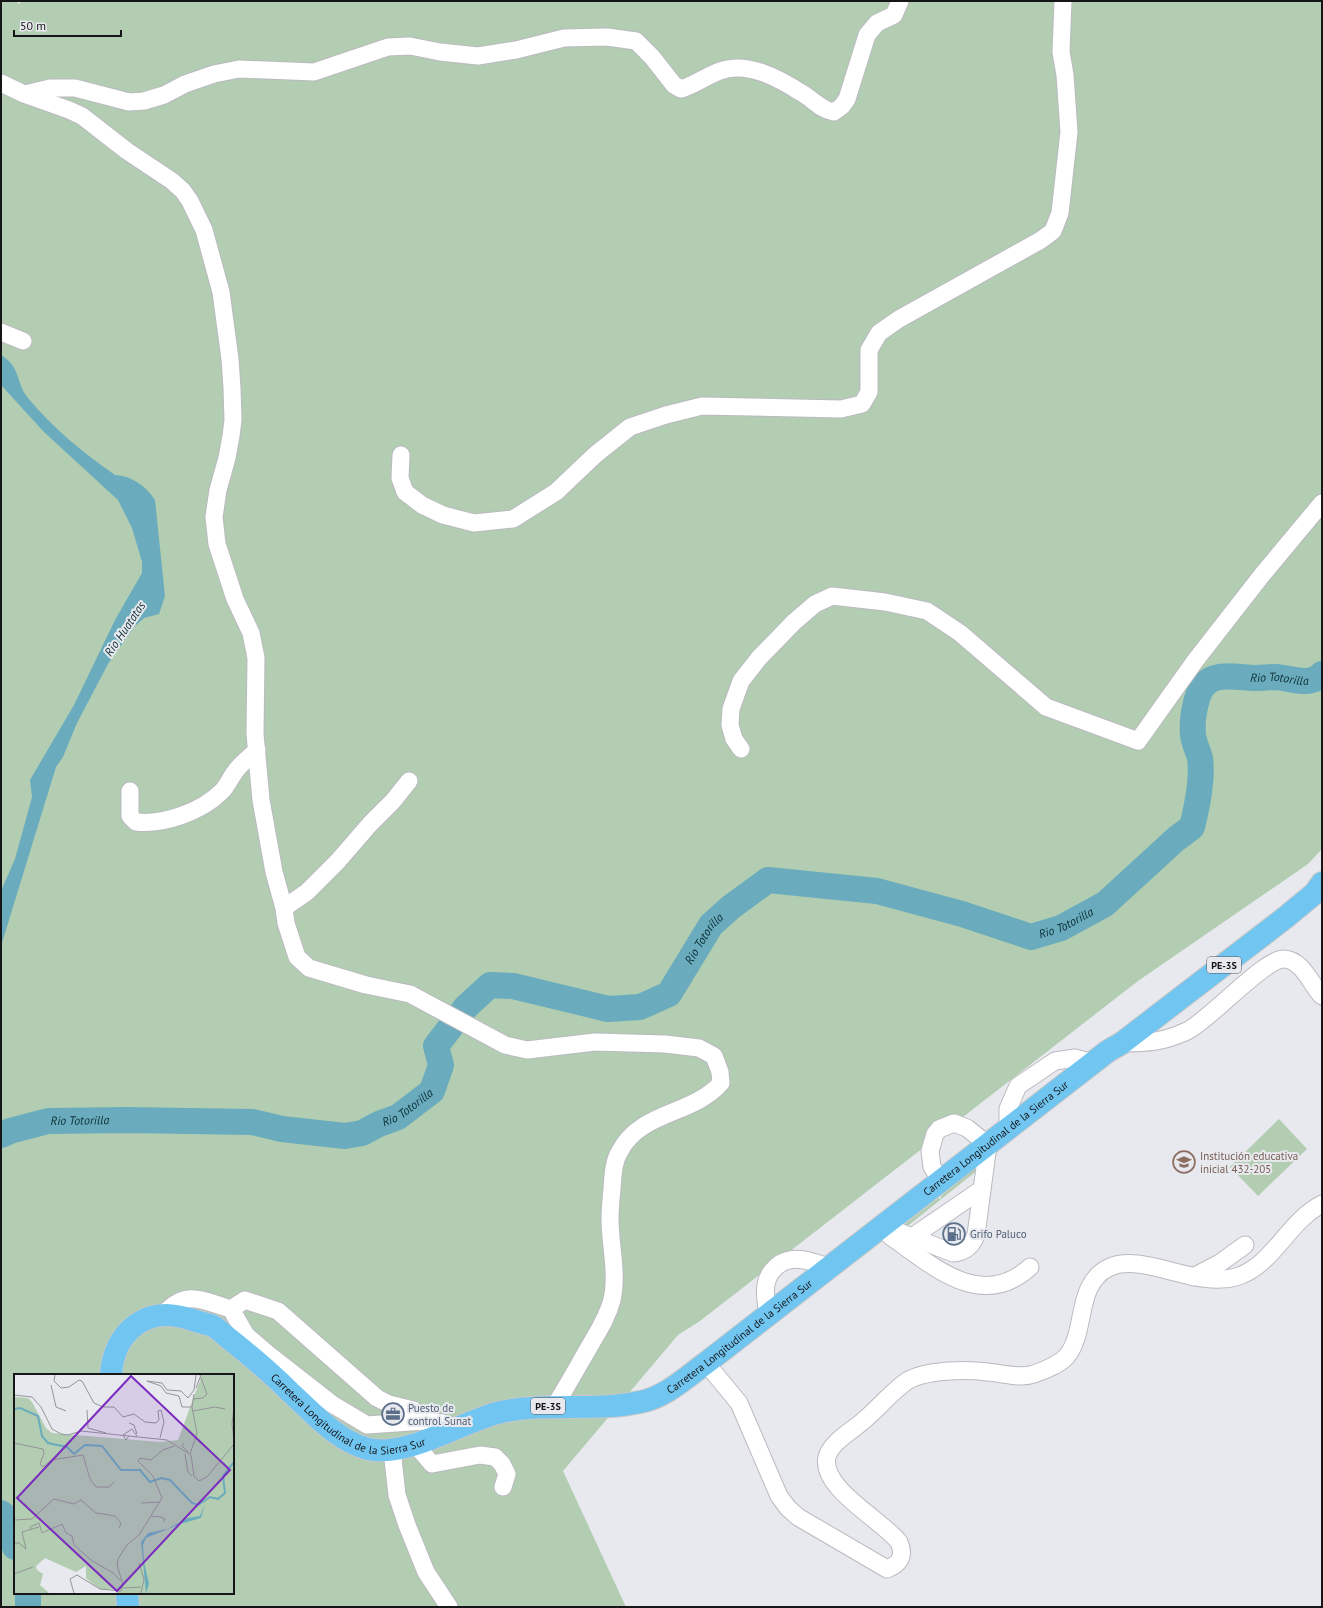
<svg xmlns="http://www.w3.org/2000/svg" width="1323" height="1608" font-family="'PT Sans',sans-serif">
<rect width="100%" height="100%" fill="#e8e9ee"/>
<g fill="#b2cdb1" fill-rule="evenodd">
<path d="M1 1H16L19 4 21 1H1322V849L1308 864 1138 981 700 1321 678 1335 563 1471 626 1607H1ZM15 1375H233V1593H15Z"/>
<polygon points="1279,1119 1307,1149 1258,1196 1230,1167"/>
<polygon points="974,1169 979,1169 905,1228 905,1224 938,1198 941,1199 941,1196"/>
</g>
<path fill="#6aacbd" d="M1 355C22 368 15 382 28 398 53 428 82 452 115 475 132 476 146 486 155 500L165 596 159 614 144 618 134 627 108 664 77 723 63 757 56 767 1 946V891L15 859 32 797 30 780 74 705 115 620 142 573V562L132 528 118 500 44 432 1 385Z"/>
<g fill="none" stroke-linecap="round" stroke-linejoin="round">
<g stroke="#6aacbd" stroke-width="26">
<path id="s1" d="M1 1135 10 1131 48 1121 127 1120 252 1122 282 1129 345 1136 362 1133 379 1124 398 1117 432 1091 441 1065 436 1046 466 1007 490 985 513 986 608 1009 640 1007 669 994 711 925 731 907 768 880 877 891 962 914 1031 937 1061 928 1105 904 1176 839 1192 827C1197 807 1203 779 1200 758 1198 751 1194 743 1193 735 1192 724 1194 709 1197 699 1205 669 1231 677 1255 678 1262 678 1269 677 1276 677 1291 678 1310 687 1322 674"/>
<polyline points="1,1513 7,1518 15,1547"/>
<polyline points="28,1593 28,1607"/>
</g>
<g stroke="#babac0" stroke-width="19">
<g id="minor">
<path d="M1 83 24 94 69 110 82 116 127 151 172 181 183 191 190 201 204 230 221 292 230 359 232 388 233 420 231 436 227 458 218 490 214 517 217 544 235 599 251 633 256 658 255 734 261 800 274 872 284 908 286 923 297 957 309 968 366 985 410 994 505 1045 527 1050 595 1042 665 1044 699 1048 714 1056 720 1072 721 1083C693 1115 641 1111 620 1151 613 1162 613 1176 612 1189 611 1199 610 1209 610 1219 610 1245 618 1274 612 1300 607 1319 597 1333 588 1349 577 1368 566 1388 554 1407"/>
<path d="M25 94 50 88H75L129 102 144 101 164 95 185 84 214 74 239 69 314 72 388 47 410 46 440 52 478 56 516 50 564 38 607 37 636 41 652 57 674 85 681 89C695 85 706 76 720 71 747 61 778 78 800 92 812 98 820 110 834 112L842 106 847 99 867 35 877 23 894 15 900 1"/>
<polyline points="1,332 23,341"/>
<polyline points="401,455 400,478 405,492 422,505 443,515 474,523 513,519 556,492 595,455 630,427 666,415 702,406 841,409 862,404 869,392 869,350 879,333 899,319 1041,240 1053,231 1060,213 1069,132 1065,75 1061,52 1063,1"/>
<polyline points="741,749 734,739 730,725 731,709 741,681 759,658 794,622 815,604 832,596 885,602 927,611 960,633 1046,707 1138,741 1195,661 1262,575 1322,503"/>
<path d="M130 791V816L136 822C163 825 201 812 221 792 227 787 230 778 235 772 240 764 250 757 257 750"/>
<polyline points="284,908 307,892 338,861 370,824 393,801 409,781"/>
<path d="M1122 1043C1148 1043 1163 1042 1187 1031 1211 1019 1265 958 1284 959 1303 960 1311 985 1322 996"/>
<polyline points="1008,1129 1008,1109 1018,1086 1055,1061 1075,1058 1093,1063"/>
<path d="M880 1229 894 1230 953 1253C964 1252 972 1246 976 1235L988 1145 967 1128 954 1123 939 1129 935 1134 930 1151 932 1167 941 1181"/>
<path d="M890 1236C932 1265 981 1312 1030 1267"/>
<polyline points="912,1237 982,1189"/>
<polyline points="1193,1277 1220,1263 1245,1245"/>
<polyline points="231,1309 245,1300 278,1311 377,1398 389,1404 413,1410 424,1421"/>
<path d="M163 1315C186 1288 202 1301 231 1309L246 1335 268 1354 332 1404 367 1425 424 1421 442 1423 448 1431"/>
<path d="M768 1316C767 1306 764 1295 766 1285 767 1277 771 1271 777 1266 793 1253 813 1262 831 1268"/>
<path d="M706 1363 739 1403 779 1496 788 1508 798 1517 887 1569C900 1564 905 1556 899 1542 882 1520 820 1488 827 1457 831 1442 852 1431 863 1421 878 1409 891 1392 907 1381 925 1370 966 1369 987 1372 1002 1373 1020 1379 1034 1374 1045 1370 1059 1365 1067 1356 1087 1331 1075 1285 1108 1268 1142 1251 1195 1289 1236 1277 1273 1266 1288 1221 1322 1204"/>
<polyline points="415,1444 432,1464 480,1455 495,1457 502,1464 507,1474 503,1487"/>
<polyline points="392,1450 397,1495 407,1525 426,1572 449,1607"/>
</g>
</g>
<g stroke="#c7c7c8" stroke-width="24">
<g id="highway">
<path id="s2" d="M111 1375C112 1355 120 1336 137 1324 156 1311 175 1314 196 1321 202 1323 208 1324 213 1326 220 1330 226 1337 232 1341 252 1357 272 1374 290 1392 313 1413 337 1441 368 1449 408 1458 462 1421 501 1412 547 1402 594 1412 640 1402 664 1398 687 1377 706 1363L1108 1051 1122 1043 1286 917 1315 893 1322 883"/>
<polyline points="127,1593 128,1607"/>
</g>
</g>
<use href="#minor" stroke="#fff" stroke-width="17"/>
<use href="#highway" stroke="#70c6f1" stroke-width="22"/>
</g>
<defs>
<g id="school-ring" transform="scale(1.15)"><circle r="9.5" fill="#e8e9ee" stroke="#8d6e63" stroke-width="1.5"/><path d="M0-5L7-2L0 1L-7-2ZM-4 1L0 2.5L4 1V4Q0 6-4 4Z" fill="#8d6e63"/></g>
<g id="fuel-ring" transform="scale(1.15)"><circle r="9.5" fill="#e8e9ee" stroke="#5c6f8a" stroke-width="1.5"/><path d="M-5.5-6h7V0h2V4h1.3V-2.5L3-4.5l.8-.8L6-3V5H2.5V1h-1V6h-7ZM-4.2-4.7v3.2H.2V-4.7Z" fill="#5c6f8a"/></g>
<g id="office-ring" transform="scale(1.15)"><circle r="9.5" fill="#e8e9ee" stroke="#5c6f8a" stroke-width="1.5"/><path d="M-6-3h4V-5.5h4V-3h4V5H-6ZM-1-4.5V-3h2v-1.5ZM-6 0V1H6V0Z" fill="#5c6f8a"/></g>
</defs>
<g fill-rule="evenodd">
<use href="#school-ring" x="1184" y="1162"/>
<use href="#fuel-ring" x="954" y="1234"/>
<use href="#office-ring" x="393" y="1414"/>
</g>
<g text-anchor="middle" stroke-width="4" stroke-linejoin="round" paint-order="stroke">
<g fill="#e8e9ee" stroke="#555558" stroke-width="1">
<rect x="1207" y="957" width="34" height="16" rx="3"/>
<rect x="531" y="1398" width="34" height="16" rx="3"/>
</g>
<g font-size="10" font-weight="bold" fill="#161618">
<text x="1224" y="969">PE-3S</text>
<text x="548" y="1410">PE-3S</text>
</g>
<g font-size="11" fill="#161618" stroke="#e8e9ee">
<text dy="4" stroke="none"><textPath href="#s2" startOffset="1061">Carretera Longitudinal de la Sierra Sur</textPath></text>
<text dy="4" stroke="none"><textPath href="#s2" startOffset="737">Carretera Longitudinal de la Sierra Sur</textPath></text>
<text dy="4" stroke="none"><textPath href="#s2" startOffset="306">Carretera Longitudinal de la Sierra Sur</textPath></text>
</g>
<g font-size="11" fill="#785e54" stroke="#e8e9ee" text-anchor="start">
<text x="1200" y="1160">Institución educativa<tspan x="1200" dy="13">inicial 432-205</tspan></text>
</g>
<g font-size="11" fill="#4e5e75" stroke="#e8e9ee" text-anchor="start">
<text x="970" y="1238">Grifo Paluco</text>
<text x="408" y="1412">Puesto de<tspan x="408" dy="13">control Sunat</tspan></text>
</g>
<g font-size="12" font-style="italic" fill="#0d2f36" stroke="#e8e9ee">
<text transform="translate(125 629) rotate(-56)" y="4">Rio Huatatas</text>
<text dy="4" stroke="none"><textPath href="#s1" startOffset="1606">Rio Totorilla</textPath></text>
<text dy="4" stroke="none"><textPath href="#s1" startOffset="1222">Rio Totorilla</textPath></text>
<text dy="4" stroke="none"><textPath href="#s1" startOffset="826">Rio Totorilla</textPath></text>
<text dy="4" stroke="none"><textPath href="#s1" startOffset="417">Rio Totorilla</textPath></text>
<text dy="4" stroke="none"><textPath href="#s1" startOffset="81">Rio Totorilla</textPath></text>
</g>
</g>
<g transform="translate(14 1374)">
<rect width="220" height="220" fill="#e8e9ee"/>
<path d="M188 1H220V219H103L102 215 88 216 79 210 72 204V192L62 198 31 184 22 192 23 196 29 200 26 211 35 219H0V23L14 24 18 28 32 54 38 59 146 68 164 66Z" fill="#b2cdb1"/>
<path d="M191 130 187 144 166 150 132 164 129 171 130 188 135 210 132 219 127 168 134 159 153 155 174 144 186 142Z" fill="#6aacbd"/>
<path fill="none" stroke="#6aacbd" stroke-width="2" d="M0 35 6 34 24 42 28 62 34 69 53 73 60 80 71 71 88 72 107 96H126L136 108 147 104 156 106 178 129 184 131 196 123 204 125 211 119 209 102 220 88"/>
<path fill="none" stroke="#949598" stroke-width="1" d="M41 1 40 7 47 14 55 13 65 6 68 7 80 29 89 33H100L109 43 120 40 131 48 142 49 145 46 144 37 147 36 150 48 146 64M37 11 42 33 52 37M182 14 187 1M0 21 18 23 27 33 38 55 47 60 54 61 67 57 153 66 177 81 180 102 185 107 193 103 220 70M179 25 189 24 193 20 186 1M178 33H168L165 22 152 19 147 12 133 7 148 9 153 16 167 17 174 24 180 16 182 1M220 33 218 50 220 65M73 36 74 54 92 59M179 37 201 33 211 35M115 49 120 51 123 60M115 62 112 66 109 61 118 55 123 62M0 69 29 75 30 79 26 90 29 93 37 86 69 81 76 105 82 113H95L100 108M170 69 168 72 174 78M171 80 174 98 178 102M176 80 183 59 178 33 180 20M127 129 146 128M137 142 147 143 151 145 149 148M0 146 18 145 40 125 60 130 67 126 82 139 101 142 107 149 105 154M17 156 16 153 25 149 28 159 48 150 52 159 58 162 60 171 77 186 99 199 107 207M0 169H5L12 175 8 158 25 153M125 189 130 205 127 219M0 200 19 193M109 214 127 213M60 219 56 205 63 201 86 215 107 217 109 210 103 191 104 185 113 171 125 161 148 124 139 102 124 87 126 84 137 86 149 76 160 72"/>
<path fill="#7b2cbf" fill-opacity="0.15" stroke="#7b2cbf" stroke-width="2" d="M117 2 216 96 103 217 3 124Z"/>
<rect width="220" height="220" fill="none" stroke="#161618" stroke-width="2"/>
</g>
<rect width="1323" height="1608" fill="none" stroke="#161618" stroke-width="4"/>
<path d="M14 30v6h107v-6" fill="none" stroke="#161618" stroke-width="2"/>
<text x="20" y="30" font-size="12" fill="#161618" stroke="#e8e9ee" stroke-width="3" paint-order="stroke">50 m</text>
</svg>
